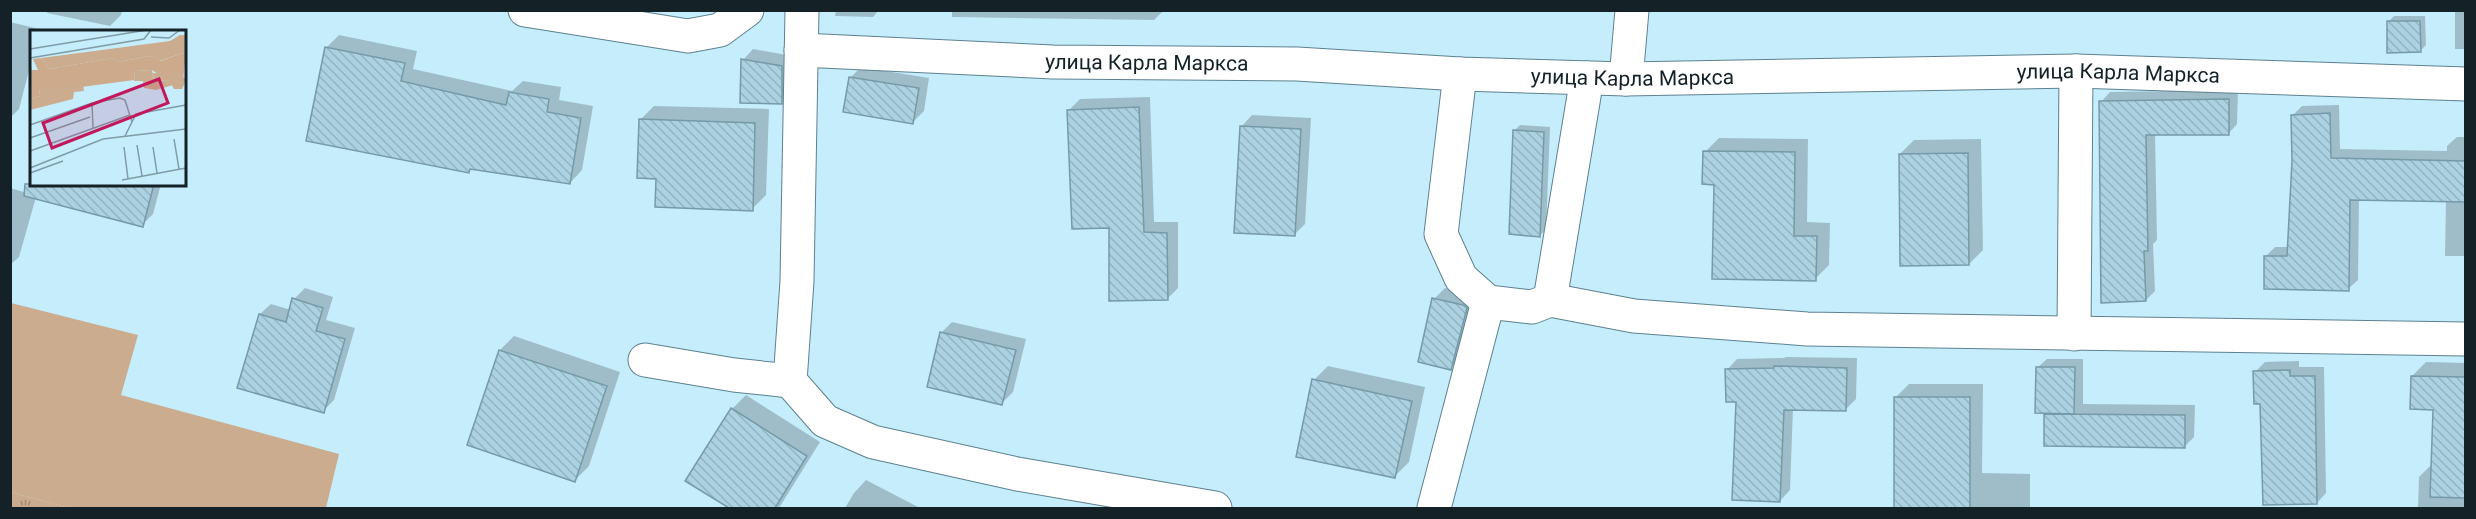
<svg xmlns="http://www.w3.org/2000/svg" width="2476" height="519" font-family="Roboto,sans-serif">
<defs>
<pattern id="grass-tufts" width="24" height="20" patternUnits="userSpaceOnUse" patternTransform="scale(1.5)"><rect width="24" height="20" fill="#cbac8f"/><path d="M3 7l-1-3M5 7V3M7 7l1-3M15 17l-1-3M17 17v-4M19 17l1-3" fill="none" stroke="#a48c75"/></pattern>
<pattern id="building-back-hatch" width="6" height="6" patternUnits="userSpaceOnUse" patternTransform="scale(1.5)"><rect width="6" height="6" fill="#acd2e1"/><path d="M-1 5l2 2M0 0l6 6M5-1l2 2" fill="none" stroke="#93b4c1"/></pattern>
</defs>
<rect width="100%" height="100%" fill="#c6edfc"/>
<polygon fill="url(#grass-tufts)" points="11,492 69,508 11,508"/>
<polygon fill="#cbac8f" points="11,303 138,335 121,395 339,454 326,508 69,508 11,492"/>
<g fill="#0003">
<polygon points="48,10 122,10 121,15 110,26 47,13"/>
<polygon points="836,10 879,10 873,17 835,16"/>
<polygon points="952,10 1164,10 1154,20 952,17"/>
<rect x="2455" y="10" width="11" height="39"/>
<polygon points="2394,16 2425,16 2426,45 2420,51 2388,22"/>
<polygon points="10,22 39,29 38,32 32,32 32,59 19,109 10,118"/>
<polygon points="339,35 417,51 413,69 512,91 523,81 561,87 559,100 593,106 582,170 570,183 473,167 469,171 326,48"/>
<polygon points="753,49 792,56 792,92 781,103 743,60"/>
<polygon points="861,67 929,78 924,111 913,122 850,78"/>
<polygon points="2238,90 2237,124 2228,134 2155,133 2157,240 2153,244 2155,291 2146,300 2101,102 2110,92"/>
<polygon points="1150,97 1154,222 1178,222 1178,288 1167,299 1110,226 1069,110 1080,99"/>
<polygon points="2339,105 2340,149 2447,151 2447,146 2457,137 2466,137 2466,256 2445,256 2446,200 2359,198 2358,280 2348,289 2266,256 2275,247 2289,247 2294,161 2293,115 2302,106"/>
<polygon points="654,106 769,109 766,195 752,209 657,177 640,120"/>
<polygon points="1252,115 1311,118 1305,224 1294,235 1242,126"/>
<polygon points="1520,125 1550,127 1546,230 1540,235 1514,131"/>
<polygon points="1719,138 1808,139 1807,222 1830,223 1829,265 1815,279 1715,183 1705,152"/>
<polygon points="1981,139 1983,250 1969,264 1900,154 1914,140"/>
<polygon points="37,184 161,184 153,214 142,225 36,197 19,257 10,265 10,188 34,195"/>
<polygon points="305,288 333,297 326,320 355,328 334,400 323,411 260,314 271,304 291,310 294,299"/>
<polygon points="1445,288 1474,294 1461,357 1450,368 1434,299"/>
<polygon points="952,322 1026,339 1013,392 1002,403 941,333"/>
<polygon points="514,336 620,372 589,466 575,480 500,350"/>
<polygon points="1786,357 1857,358 1856,399 1846,409 1793,408 1790,490 1780,501 1727,370 1737,359 1784,358"/>
<polygon points="2047,359 2083,359 2083,404 2195,405 2194,437 2184,447 2046,414 2048,412 2037,368"/>
<polygon points="2299,361 2299,367 2324,367 2326,493 2317,503 2261,402 2255,372 2265,362"/>
<polygon points="2426,362 2466,363 2466,508 2418,508 2419,477 2433,463 2435,409 2412,376"/>
<polygon points="1328,366 1425,387 1409,462 1395,476 1314,380"/>
<polygon points="1909,384 1983,384 1982,473 2030,474 2030,508 1896,508 1896,397"/>
<polygon points="746,395 820,442 779,508 732,508 687,481 732,409"/>
<polygon points="866,480 920,508 845,508 854,493"/>
</g>
<g fill="url(#building-back-hatch)" stroke="#759aa8" stroke-width="1.5">
<polygon points="2387,21 2420,21 2421,52 2387,53"/>
<polygon points="325,47 405,63 401,81 506,105 509,92 549,99 547,112 581,118 570,184 470,169 469,173 306,141"/>
<polygon points="741,59 782,66 782,104 740,103"/>
<polygon points="849,77 919,88 913,124 843,112"/>
<polygon points="2229,99 2229,135 2146,135 2148,251 2144,251 2146,301 2101,303 2099,101"/>
<polygon points="1139,107 1144,232 1167,233 1168,300 1109,301 1109,228 1072,229 1067,110"/>
<polygon points="2330,113 2331,158 2466,161 2466,202 2350,200 2349,291 2264,289 2264,256 2287,256 2292,161 2291,115"/>
<polygon points="639,119 755,123 753,211 655,207 656,179 637,178"/>
<polygon points="1240,126 1301,129 1295,236 1234,233"/>
<polygon points="1513,130 1544,132 1540,237 1509,234"/>
<polygon points="1703,151 1795,152 1794,236 1817,236 1816,281 1712,279 1714,185 1702,184"/>
<polygon points="1968,153 1969,265 1900,266 1899,154"/>
<polygon points="25,184 154,184 143,227 24,196"/>
<polygon points="292,298 323,308 316,331 345,339 324,413 237,388 259,314 286,322"/>
<polygon points="1432,298 1463,305 1467,308 1451,370 1418,362"/>
<polygon points="940,332 1016,350 1002,405 927,387"/>
<polygon points="499,350 607,386 575,482 467,445"/>
<polygon points="1774,366 1847,368 1846,411 1784,410 1780,502 1732,500 1736,402 1726,402 1725,369 1774,368"/>
<polygon points="2036,367 2075,367 2074,414 2035,413"/>
<polygon points="2290,370 2290,376 2315,376 2317,504 2263,505 2260,404 2254,404 2253,371"/>
<polygon points="2411,376 2466,377 2466,498 2430,497 2433,410 2410,409"/>
<polygon points="1312,379 1412,401 1395,478 1296,457"/>
<rect x="1894" y="397" width="76" height="111"/>
<polygon points="731,408 807,456 775,508 729,508 685,481"/>
<polygon points="2044,414 2185,415 2185,448 2044,446"/>
</g>
<g fill="none" stroke-linecap="round" stroke-linejoin="round">
<g stroke="#5d818f" stroke-width="35">
<g id="minor">
<polyline points="525,10 688,36 720,30 747,10"/>
<polyline points="802,10 797,281 790,381 825,421 873,442 1017,474 1215,508"/>
<path id="s1" d="M801 50 1053 62 1297 64 1460 74 1626 79 2076 71 2466 84"/>
<polyline points="1460,74 1441,234 1461,278 1488,302"/>
<polyline points="1626,79 1632,10"/>
<polyline points="1550,300 1634,316 1807,329 2466,339"/>
<polyline points="2074,334 2076,71"/>
<polyline points="645,360 734,375 790,381"/>
<polyline points="1434,508 1488,302 1532,307 1550,300 1587,78"/>
</g>
</g>
<use href="#minor" stroke="#fff" stroke-width="33"/>
</g>
<g text-anchor="middle" stroke-width="6" stroke-linejoin="round" paint-order="stroke">
<g font-size="21" fill="#142228" stroke="#fff">
<text dy="7" stroke="none"><textPath href="#s1" startOffset="346">улица Карла Маркса</textPath></text>
<text dy="7" stroke="none"><textPath href="#s1" startOffset="1318">улица Карла Маркса</textPath></text>
<text dy="7" stroke="none"><textPath href="#s1" startOffset="832">улица Карла Маркса</textPath></text>
</g>
</g>
<g transform="translate(30 30)">
<rect width="156" height="156" fill="#c6edfc"/>
<path d="M150 5H156V22L129 31 120 26 88 32 83 28 19 39 11 28 140 11ZM149 42 156 50 152 59H144L139 50 124 51 123 43Z" fill="#cbac8f"/>
<path d="M156 22 153 51 149 42 130 45 122 40 105 41 104 50 29 60 10 59 9 66 0 69V34L2 40H8L3 29 11 28 19 39 83 28 88 32 120 26 130 31Z" fill="#ccaa8b"/>
<path d="M122 40 124 51 139 50 143 55 126 60 114 58 113 51H104L105 41ZM53 55 54 61 44 62 43 69 0 80V69L9 66 10 59Z" fill="#cbac8f"/>
<path fill="none" stroke="#7f9ca7" stroke-width="1.5" d="M121 7 139 8 150 0M0 19 117 0M0 28 114 9 121 0M62 73 63 98M0 95 62 73 90 68 95 70 102 92M95 106 106 84 156 75M0 108 60 87M144 109 149 139M107 115 112 146M94 117 98 149M123 117 127 143M0 121 100 85M0 138 73 109 156 99M0 143 33 131M92 150 156 138"/>
<path fill="#c2185b" fill-opacity="0.15" stroke="#c2185b" stroke-width="3" d="M129 49 138 73 22 118 13 93Z"/>
<rect width="156" height="156" fill="none" stroke="#142228" stroke-width="3"/>
</g>
<rect width="2476" height="519" fill="none" stroke="#142228" stroke-width="24"/>
</svg>
